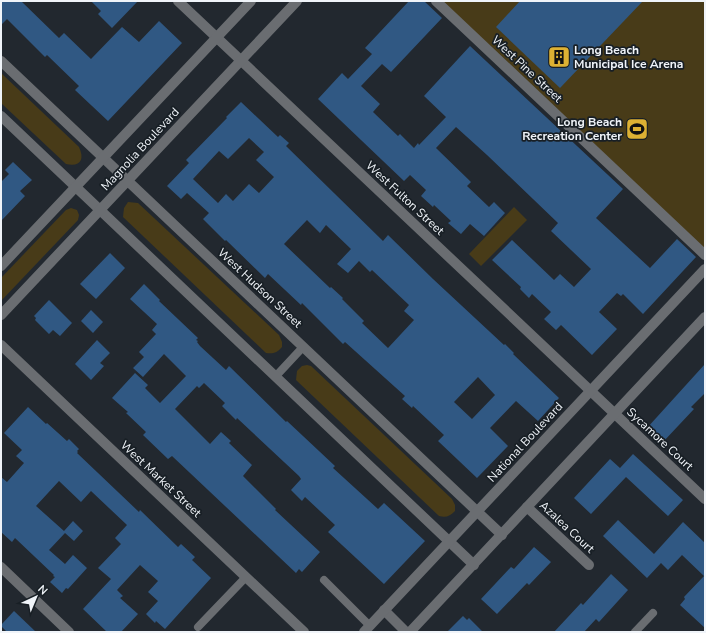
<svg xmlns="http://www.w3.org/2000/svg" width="706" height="633" font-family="'Nunito Sans',sans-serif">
<rect width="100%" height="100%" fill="#22282f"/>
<g fill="#483b18">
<polygon points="433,1 705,1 705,257"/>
<path d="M1 73 79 147C85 160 80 167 66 164L1 103Z"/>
<path d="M128 202 138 203 279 335 282 342V347C277 353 273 354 266 353L123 217 124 208Z"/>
<polygon points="514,207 527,220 481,266 469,254"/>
<polygon points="71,208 77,210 79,215 78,220 1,301 1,278 66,210"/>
<path d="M307 365 311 366 452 499 455 505V511C450 516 446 518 439 516L296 380 297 371 302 366Z"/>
</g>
<g fill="#305883" fill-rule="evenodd">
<polygon points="1,1 21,1 59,38 64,33 91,59 122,27 139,42 159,21 182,43 108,121 75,90 79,86 47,55 45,57 7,19 1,25"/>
<polygon points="91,1 138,1 112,28 98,14 101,11"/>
<polygon points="409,1 424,1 442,18 391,72 382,64 361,86 380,104 373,112 398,136 400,134 414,148 418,143 419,145 446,117 424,96 470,46 623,189 596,218 650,268 677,239 696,257 643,314 623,294 621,296 617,293 599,312 617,329 592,355 561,325 556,330 544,319 551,312 532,294 529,298 520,289 521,287 492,260 512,240 554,280 560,274 574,287 591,269 551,231 558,223 487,155 456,127 436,148 471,182 467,186 489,207 494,202 505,213 484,236 470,224 461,234 448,223 451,221 434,205 433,207 421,196 426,190 410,175 404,181 318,99 342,73 348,79 372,54 365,48"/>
<polygon points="520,1 643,1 560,88 496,27"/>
<path d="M241 102 278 137 280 135 289 143 286 146 383 241 388 235 433 279 504 345 505 344 514 353 513 354 559 398 538 421 516 401 490 428 508 446 477 478 438 441 444 435 413 406 412 408 402 399 405 396 345 342 343 344 302 303 301 305 268 274 265 278 226 240 225 241 203 219 209 213 187 193 181 199 167 186 189 163 186 160 227 118 226 117ZM249 138 264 152 256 160 274 177 259 193 249 184 233 201 226 194 218 203 193 179 219 151 228 159ZM307 220 320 233 326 225 351 249 337 264 348 273 359 261 370 272 372 270 409 305 404 311 414 320 388 348 362 323 364 321 342 299 343 298 331 287 330 288 284 244ZM478 377 495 395 472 419 454 402Z"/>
<polygon points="13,162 32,180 20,191 25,196 1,221 1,182 9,174 5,170"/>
<polygon points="110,253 125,268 96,299 80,284"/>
<polygon points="144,284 160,300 159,301 198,338 196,340 198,341 197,342 200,346 226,370 229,366 286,422 287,421 335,466 333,468 378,509 384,503 425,541 384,584 328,532 335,525 305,497 302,501 291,490 301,479 299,476 237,418 236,420 222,406 225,403 204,383 199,388 197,386 175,409 210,444 221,432 231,441 229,443 252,465 243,476 276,509 275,510 320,552 302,572 299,569 296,573 172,456 168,459 143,435 146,432 126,413 128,412 112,398 135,373 148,385 145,388 160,403 186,376 164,354 143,377 133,368 144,357 139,352 156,334 152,330 157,324 130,299"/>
<polygon points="49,300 72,323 60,336 53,330 49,334 35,320 36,318 34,316"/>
<polygon points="91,310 103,322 93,333 81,321"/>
<polygon points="97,340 110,353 100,363 104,366 91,380 75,364"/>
<polygon points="705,364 705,393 691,407 694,409 663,442 647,428"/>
<polygon points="28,407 46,424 47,423 67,441 69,439 79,449 77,451 78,452 77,453 139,512 140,510 178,547 181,544 195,557 192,560 211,578 165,629 156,621 155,623 146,614 158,601 148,592 158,581 140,565 117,590 123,596 120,598 138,614 121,632 107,632 83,609 111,579 98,568 121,544 115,538 127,525 91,491 81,502 59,481 36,506 64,531 73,521 83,531 74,541 65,533 49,550 65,564 73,555 87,568 68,589 66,588 62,593 50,582 55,577 53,576 54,575 15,538 12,542 1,532 1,477 7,482 24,463 16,456 22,450 4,433"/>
<polygon points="633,454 683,500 668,516 626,477 591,514 574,498 610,459 620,468"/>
<polygon points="618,520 654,554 683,522 705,543 705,628 680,605 685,599 684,597 704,576 682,555 668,570 661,563 647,578 603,536"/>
<polygon points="534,547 551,562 529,585 527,583 497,614 481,599 511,567 514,569"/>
<polygon points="611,574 628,590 599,622 596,619 584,632 554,632 581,603 583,605"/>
<polygon points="14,611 36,632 7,632 1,626 1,625"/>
<polygon points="463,616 467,620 469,618 483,632 447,632"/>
</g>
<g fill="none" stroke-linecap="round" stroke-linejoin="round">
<g stroke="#6a6d71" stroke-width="8">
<polyline points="276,376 303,347"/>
<polyline points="324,580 370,626"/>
<polyline points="198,627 246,577"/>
<polyline points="635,632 653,613"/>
</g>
<g stroke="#6a6d71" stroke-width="10">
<polyline points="178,1 705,499"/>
<polyline points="436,1 705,255"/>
<polyline points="1,61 502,535"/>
<polyline points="1,116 474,565"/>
<polyline points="1,266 251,1"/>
<polyline points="1,315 297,1"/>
<polyline points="1,345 304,632"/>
<polyline points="527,507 589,565"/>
<polyline points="1,567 69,632"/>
<polyline points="384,610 406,632"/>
<polyline points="364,632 705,269"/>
<polyline points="410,632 705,317"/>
</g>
</g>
<defs>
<g id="building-square" transform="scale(1.15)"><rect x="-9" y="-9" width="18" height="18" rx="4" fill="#ddb133" stroke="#181f25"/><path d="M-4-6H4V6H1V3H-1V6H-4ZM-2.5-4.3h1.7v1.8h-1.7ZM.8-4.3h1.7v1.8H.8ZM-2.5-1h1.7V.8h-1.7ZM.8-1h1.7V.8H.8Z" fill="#111"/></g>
<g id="stadium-square" transform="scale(1.15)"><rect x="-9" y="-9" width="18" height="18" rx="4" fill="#ddb133" stroke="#181f25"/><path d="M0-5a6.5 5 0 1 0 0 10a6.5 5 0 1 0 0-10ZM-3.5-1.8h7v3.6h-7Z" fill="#111"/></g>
</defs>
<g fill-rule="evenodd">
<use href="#building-square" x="559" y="57"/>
<use href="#stadium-square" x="637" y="129"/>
</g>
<g text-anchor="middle" stroke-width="3.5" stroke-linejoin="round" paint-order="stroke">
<g font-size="12" font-weight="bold" fill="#f0f4f9" stroke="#181f25" text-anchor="start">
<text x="574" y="54">Long Beach<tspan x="574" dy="14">Municipal Ice Arena</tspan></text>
<text x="622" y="126" text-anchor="end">Long Beach<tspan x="622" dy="14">Recreation Center</tspan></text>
</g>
<g font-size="12" fill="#f0f4f9" stroke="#181f25">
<text transform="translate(527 69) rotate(43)" y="4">West Pine Street</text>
<text transform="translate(140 149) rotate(-47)" y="4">Magnolia Boulevard</text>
<text transform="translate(405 198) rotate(43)" y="4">West Fulton Street</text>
<text transform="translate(260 288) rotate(43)" y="4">West Hudson Street</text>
<text transform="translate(660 439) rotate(43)" y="4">Sycamore Court</text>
<text transform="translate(525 442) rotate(-47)" y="4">National Boulevard</text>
<text transform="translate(161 479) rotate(43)" y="4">West Market Street</text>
<text transform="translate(567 527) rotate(43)" y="4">Azalea Court</text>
</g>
</g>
<rect width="706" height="633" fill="none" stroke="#f0f4f9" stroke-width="4"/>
<g transform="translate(36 597) rotate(44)" stroke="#181f25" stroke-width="3" paint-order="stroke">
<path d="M0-3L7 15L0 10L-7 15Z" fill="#f0f4f9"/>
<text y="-6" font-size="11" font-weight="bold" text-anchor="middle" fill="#f0f4f9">N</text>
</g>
</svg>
